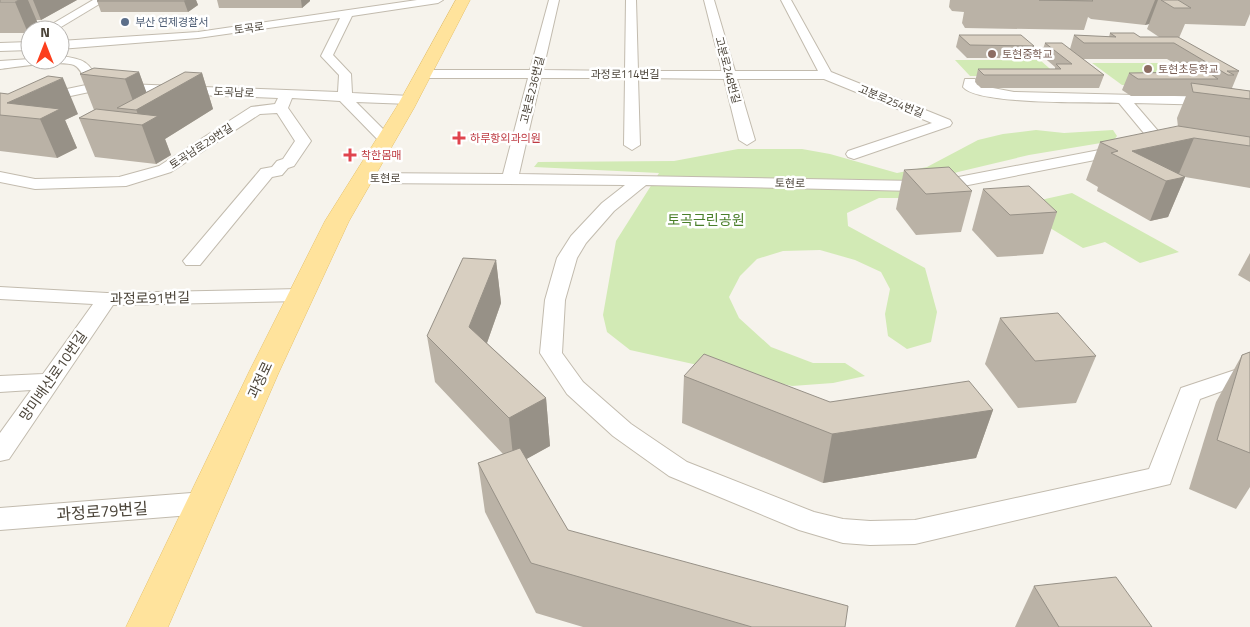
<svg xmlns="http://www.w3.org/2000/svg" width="1250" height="627" font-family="'Titillium Web','Noto Sans KR',sans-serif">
<rect width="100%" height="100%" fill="#f6f3ec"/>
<g fill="#d2eab5">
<polygon points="955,60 1040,60 1058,76 970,76"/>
<polygon points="1092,63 1168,63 1202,86 1122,85"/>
<polygon points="1036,130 1064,133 1113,130 1117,136 1113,141 1029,155 958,172 934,180 901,198 879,198 847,213 848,226 925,268 937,312 931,342 907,349 888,336 885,314 890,289 881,272 855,260 820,250 783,251 757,259 740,276 729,297 739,318 771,347 813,363 845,363 865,376 833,383 792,386 630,350 607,332 603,315 616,241 659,173 534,167 538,162 674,161 738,149 802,149 830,154 897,173 927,167 978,140 1003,134"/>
<polygon points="1072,193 1179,252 1140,263 1105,242 1083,248 1014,206"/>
</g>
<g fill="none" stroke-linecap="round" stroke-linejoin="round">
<g stroke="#c2bbae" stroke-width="2">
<g id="minor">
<polygon points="93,0 106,0 56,30 42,30"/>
<path d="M417 0H443L438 3 352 16 333 55 351 74 352 93 410 96 417 100 410 104 356 102 394 140 391 143H381L340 101 292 98 288 108 311 141 294 166 288 168 282 175 272 177 200 265H186L183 261 261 169 272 167 277 161 283 159 295 141 277 113 260 114 171 172 126 186 35 189 0 182V172L35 179 119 177 159 166 251 107 275 104 278 98 94 91 0 111V103L86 85C84 78 81 68 74 65 62 60 15 67 0 69V61L30 59 60 60V56C84 59 89 61 99 83L338 92 339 75 321 56 340 18 198 38 60 49V41L198 32Z"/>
<path d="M549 0H559L543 70 625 71 626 0H636L638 71H722L704 0H714L735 71H818L781 0H791L831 72 950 120 952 123 950 126 854 159 848 157 846 154 848 151 932 123 824 79H737L755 140 747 145 739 140 724 79 638 78 640 145 632 150 624 145 625 78H541L519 174 916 181 948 179 1141 142 1148 138 1119 103C1092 102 977 105 963 87L965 79H975L977 85 1014 92 1214 97 1221 101 1214 105 1134 103 1165 139 1151 149 948 189 916 191 646 185 614 211 586 243 577 258 565 300 562 353 583 382 631 424 687 462 814 512 843 519 870 521 915 520 1149 469 1181 388 1250 365V381L1200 399 1170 484 915 544 870 545 843 543 799 530 669 476 613 436 567 394 540 353 545 300 557 258 571 236 602 203 625 185 363 183 357 182 355 178 357 174 363 173 503 174 528 78H423L417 74 423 70H530Z"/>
<polygon points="30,42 30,50 0,51 0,43"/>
<polygon points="0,287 107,293 300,289 307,291 310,295 307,299 300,301 113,305 9,459 0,461 0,433 31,390 0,392 0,376 43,374 93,304 0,299"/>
<polygon points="204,492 214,495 218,503 214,511 204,514 0,530 0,508"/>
</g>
</g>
<g stroke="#e6c16a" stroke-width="1">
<polygon id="major" points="456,0 470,0 414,108 349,221 279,372 168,627 126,627 249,372 325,221 396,108"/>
</g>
<use href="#minor" fill="#fff" fill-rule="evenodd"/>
<use href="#major" fill="#ffe39c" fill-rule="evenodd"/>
</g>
<g fill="#bab2a6">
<polygon points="0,0 77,0 41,20 36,20 39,26 28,33 0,33"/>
<polygon points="99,0 196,0 198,5 188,12 101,12 97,1"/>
<polygon points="217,0 310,0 310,1 302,8 219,8"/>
<polygon points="950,0 1250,0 1250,14 1245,26 1185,24 1179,38 1239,71 1232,88 1228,88 1250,91 1250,188 1185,177 1168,217 1150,221 1097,191 1098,187 1086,180 1100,142 1178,127 1177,118 1186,96 1131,96 1122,90 1129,73 1189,72 1167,59 1083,59 1104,75 1099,88 981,88 975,82 978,69 1055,69 1055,67 1041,55 1045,43 1070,49 1074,35 1109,37 1110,33 1140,37 1159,37 1147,29 1149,24 1145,25 1091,19 1088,17 1084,30 965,28 962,23 964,12 952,11 949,7"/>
<polygon points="959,35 1034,46 1030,58 967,58 956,47"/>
<polygon points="139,72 146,92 202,73 213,109 165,139 171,155 156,164 95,157 79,118 94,110 80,74"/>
<polygon points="0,93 78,114 65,120 77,148 57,158 0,151"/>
<polygon points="904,170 972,191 961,232 916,235 896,209"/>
<polygon points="983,189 1057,212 1043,254 997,257 972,230"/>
<polygon points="1250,253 1250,282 1238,275"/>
<polygon points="496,260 501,303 487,343 546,398 550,446 526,459 568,530 752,627 583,627 536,613 485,512 478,463 503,454 435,382 427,336"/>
<polygon points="1000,318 1096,356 1076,403 1018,408 985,364"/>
<polygon points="1250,352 1250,487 1236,509 1189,489 1216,402 1242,355"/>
<polygon points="684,376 830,402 993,410 976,458 823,483 682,423"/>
<polygon points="1034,586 1152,627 1015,627"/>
</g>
<g fill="#979187">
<polygon points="19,0 28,0 39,26 32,30 30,30 30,31 28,33 15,2"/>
<polygon points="33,0 77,0 41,20"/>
<polygon points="186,0 196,0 198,5 188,12 184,1"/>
<polygon points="301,0 310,0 310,1 302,8"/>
<polygon points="1155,0 1158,0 1149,24 1145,25"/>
<polygon points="139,72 150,102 202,73 213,109 165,139 171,155 156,164 125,79"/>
<polygon points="63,78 78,114 65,120 77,148 57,158 40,119 7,103"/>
<polygon points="1194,138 1178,176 1132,151"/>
<polygon points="1185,177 1168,217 1150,221 1166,181"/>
<polygon points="496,260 501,303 476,374 469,327"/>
<polygon points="546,398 550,446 514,466 509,418"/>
<polygon points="993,410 976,458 823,483 832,434"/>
</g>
<g fill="#d8cfc1" stroke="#979187">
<polygon points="0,0 19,0 15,2 0,2"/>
<polygon points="99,0 186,0 184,1 97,1"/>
<polygon points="1039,0 1092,0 1093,1"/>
<polygon points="1161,0 1178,0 1191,8 1174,8"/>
<polygon points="1110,33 1134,33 1140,37 1178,37 1239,71 1227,71 1234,75 1228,75 1174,43 1084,43 1074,35 1116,37"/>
<polygon points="959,35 1021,35 1034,46 970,45"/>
<polygon points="1045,43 1062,43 1104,75 984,75 978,69 1061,69 1056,64 1072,64"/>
<polygon points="94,68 139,72 125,79 80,74"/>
<polygon points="185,72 202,73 136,110 117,108"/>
<polygon points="1208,72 1218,79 1138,79 1129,73"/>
<polygon points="48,76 63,78 7,103 60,109 40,119 0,115 0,93 8,94"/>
<polygon points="1191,83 1250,91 1250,99 1193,92"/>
<polygon points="96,109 158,116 142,125 79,118"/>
<polygon points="1178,126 1250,137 1250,146 1194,138 1132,151 1185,177 1166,181 1111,153 1118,151 1100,142"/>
<polygon points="949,167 972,191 926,194 904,170"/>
<polygon points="1029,186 1057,212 1010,215 983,189"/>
<polygon points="463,258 496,260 469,327 546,398 509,418 427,336"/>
<polygon points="1058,313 1096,356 1035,361 1000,318"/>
<polygon points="1250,352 1250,453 1217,440 1242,355"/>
<polygon points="704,354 830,402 969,381 993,410 832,434 684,376"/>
<polygon points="520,448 568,530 848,606 845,627 752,627 531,563 478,463"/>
<polygon points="1116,577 1152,627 1059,627 1034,586"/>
</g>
<circle fill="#5c6f8a" stroke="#fff" stroke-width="2" cx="125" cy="22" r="5"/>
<g fill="#8d6e63" stroke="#fff" stroke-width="2">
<circle cx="992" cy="54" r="5"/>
<circle cx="1148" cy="69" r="5"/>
</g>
<g fill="#e0444e" stroke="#fff" stroke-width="2">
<path d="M456.5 130.5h5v5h5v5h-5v5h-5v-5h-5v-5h5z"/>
<path d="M347.5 147.5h5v5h5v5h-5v5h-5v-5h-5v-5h5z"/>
</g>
<g text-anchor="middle" stroke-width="5" stroke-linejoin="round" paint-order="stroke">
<g font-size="11" fill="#4e5e75" stroke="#fff" text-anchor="start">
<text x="135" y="26">부산 연제경찰서</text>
</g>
<g font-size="11" fill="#4b4439" stroke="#fff">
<text transform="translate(249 28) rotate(-8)" y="4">토곡로</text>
<text transform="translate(728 70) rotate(75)" y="4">고분로248번길</text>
<text x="625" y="78">과정로114번길</text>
<text transform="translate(532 90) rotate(-76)" y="4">고분로236번길</text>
<text transform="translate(234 92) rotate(3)" y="4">도곡남로</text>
<text transform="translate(891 101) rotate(22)" y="4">고분로254번길</text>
<text transform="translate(201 146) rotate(-33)" y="4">토곡남로29번길</text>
<text x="385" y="182">토현로</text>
<text transform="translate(790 183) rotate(1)" y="4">토현로</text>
</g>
<g font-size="11" fill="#785e54" stroke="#fff" text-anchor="start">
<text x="1002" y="58">토현중학교</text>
<text x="1158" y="73">토현초등학교</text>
</g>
<g font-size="11" fill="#be3a42" stroke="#fff" text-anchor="start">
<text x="470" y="142">하루항외과의원</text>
<text x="361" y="159">착한몸매</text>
</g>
<g font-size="14" fill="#4a7f2a" stroke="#fff">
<text x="706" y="225">토곡근린공원</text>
</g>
<g font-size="14" fill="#4b4439" stroke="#fff">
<text transform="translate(150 298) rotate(-1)" y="5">과정로91번길</text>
<text transform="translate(53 376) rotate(-55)" y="5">망미배산로10번길</text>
<text transform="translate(260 380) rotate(-65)" y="5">과정로</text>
</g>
<g font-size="16" fill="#4b4439" stroke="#fff">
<text transform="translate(102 511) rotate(-4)" y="6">과정로79번길</text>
</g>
</g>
<g transform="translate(45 45)"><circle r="24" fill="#ffffff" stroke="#b7b4b0"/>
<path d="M0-4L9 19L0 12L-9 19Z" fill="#fc3f1d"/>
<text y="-8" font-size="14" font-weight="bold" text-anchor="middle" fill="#4b4439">N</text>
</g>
</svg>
